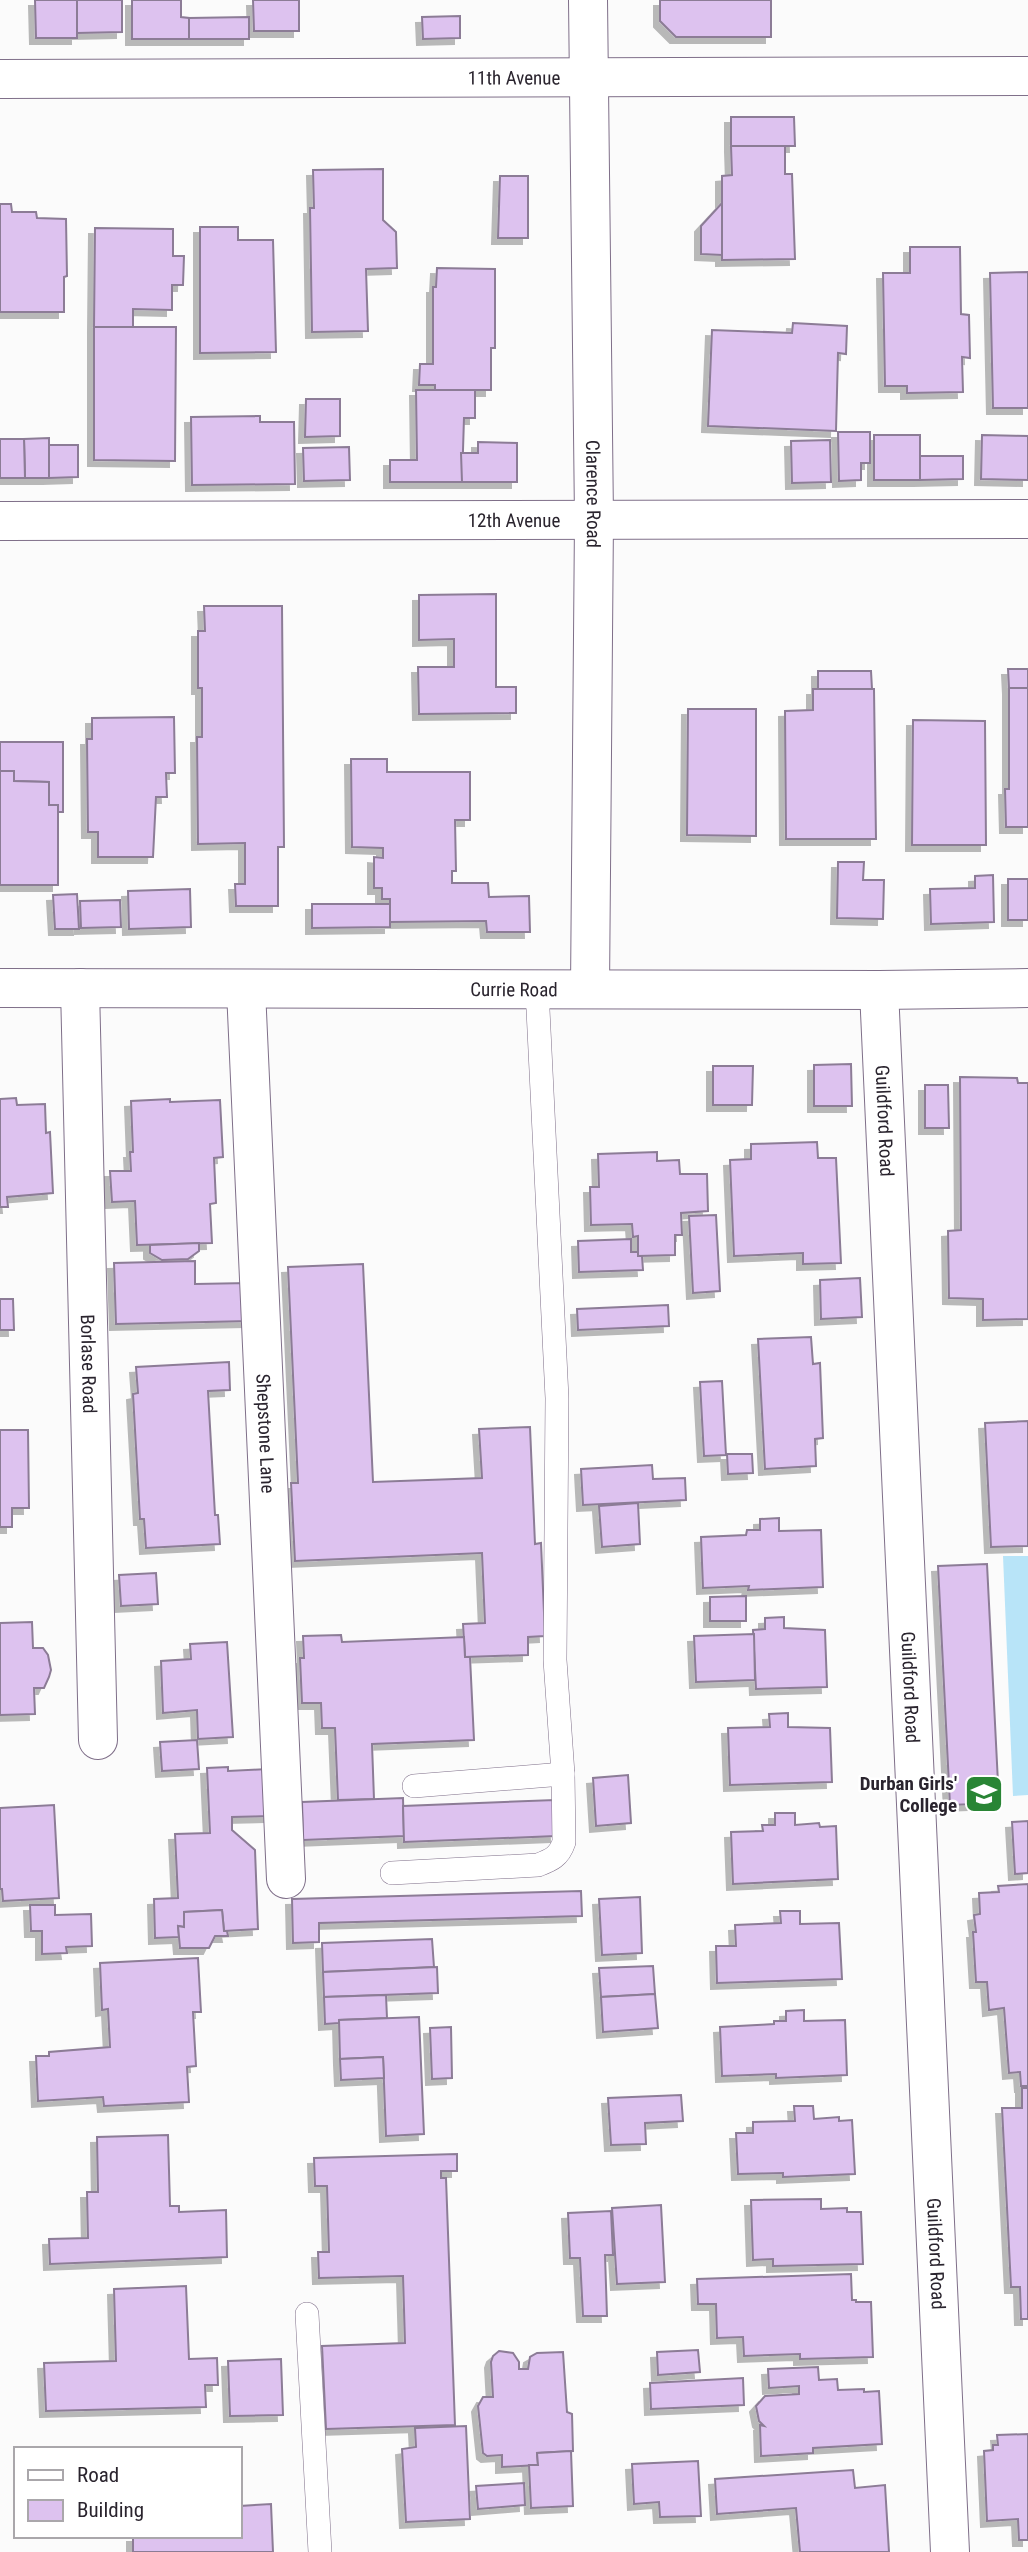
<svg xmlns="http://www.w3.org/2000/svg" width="1028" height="2552" font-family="'Roboto Condensed',sans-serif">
<defs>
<filter id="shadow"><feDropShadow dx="-6" dy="6" stdDeviation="0" flood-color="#0004"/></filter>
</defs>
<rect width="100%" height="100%" fill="#fbfbfb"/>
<polygon fill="#b8e4f8" points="1003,1556 1028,1556 1028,1795 1013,1796"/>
<g fill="#ddc2ef" stroke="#8c7c96" stroke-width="2" filter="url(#shadow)">
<polygon points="35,0 77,0 77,38 36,38"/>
<polygon points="77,0 122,0 122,32 77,33"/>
<polygon points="132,0 181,0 181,17 189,18 189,39 132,39"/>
<polygon points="253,0 299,0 299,31 254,31"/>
<polygon points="660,0 771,0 771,37 676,37 660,21"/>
<polygon points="460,16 460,38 423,39 422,17"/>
<polygon points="249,17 249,39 189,39 189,18"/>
<polygon points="731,117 794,117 795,146 731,146"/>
<polygon points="731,146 785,146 785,174 792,174 795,259 722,260 722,176 732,175"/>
<polygon points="383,169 383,220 396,232 397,268 366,269 368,331 312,332 310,208 314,208 313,170"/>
<polygon points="500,176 528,176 528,238 498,238"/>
<polygon points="722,203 722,255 701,254 701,226"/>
<polygon points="0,204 11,204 12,212 36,212 37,218 66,219 67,276 64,277 64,312 0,312"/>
<polygon points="200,227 238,227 238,240 273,240 276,352 200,353"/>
<polygon points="95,228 173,229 173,256 184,256 183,285 172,285 172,310 133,309 133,327 94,327"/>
<polygon points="910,247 960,247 961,314 969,315 970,358 962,357 963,392 907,393 907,386 885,386 883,273 910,273"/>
<polygon points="437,268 495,269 495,348 491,348 491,390 435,390 435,385 419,385 420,364 433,364 433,287 436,287"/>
<polygon points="1028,272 1028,408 993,408 990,273"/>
<polygon points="793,323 847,326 846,354 838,353 836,431 708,426 712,330 792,333"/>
<polygon points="94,327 176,327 175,461 94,460"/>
<polygon points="416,390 475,390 475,418 464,418 462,482 390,482 390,460 417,460"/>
<polygon points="306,399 340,399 340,436 305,437"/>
<polygon points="260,416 260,422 294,422 295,484 192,485 191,417"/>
<polygon points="838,432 870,432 870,463 861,463 861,480 839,481"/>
<rect x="874" y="435" width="46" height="45"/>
<polygon points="982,435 1028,436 1028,480 981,479"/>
<polygon points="49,438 49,478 25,478 24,439"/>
<polygon points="0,439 24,439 25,478 0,478"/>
<polygon points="830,440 831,482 792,483 791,441"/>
<polygon points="478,442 517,443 517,482 462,482 461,453 478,453"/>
<polygon points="49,445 78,445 78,477 49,478"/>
<polygon points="349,447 350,480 304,481 303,448"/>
<polygon points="920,456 963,456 963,479 920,480"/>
<polygon points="496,594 496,687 516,687 516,713 419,714 418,667 454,667 454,639 419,640 419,595"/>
<polygon points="204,606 282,606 284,847 278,847 278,906 236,906 235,884 245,884 245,843 198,844 197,737 202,737 202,688 198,688 198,631 205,631"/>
<polygon points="1008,669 1028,669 1028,688 1009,688"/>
<polygon points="818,671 871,671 872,689 818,689"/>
<polygon points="1009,688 1028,688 1028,827 1006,827 1005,789 1009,789"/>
<polygon points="813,689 874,689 876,839 786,839 785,711 813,710"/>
<polygon points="688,709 756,709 756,836 687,835"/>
<polygon points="174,717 175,773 166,773 167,797 156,797 153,857 98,857 98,832 88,832 87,739 92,739 92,718"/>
<polygon points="913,720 985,721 986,845 912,845"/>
<polygon points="0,742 63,742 63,812 58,812 58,805 49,805 49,782 14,781 14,771 0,771"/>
<polygon points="351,759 387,759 387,772 470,772 470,820 455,820 456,871 452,871 452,883 488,883 489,897 529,896 530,932 487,932 486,921 390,922 390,899 382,899 382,888 374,888 374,857 383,858 383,848 352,847"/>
<polygon points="0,771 14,771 14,781 49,782 49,805 58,805 58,885 0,885"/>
<polygon points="838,862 864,862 863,880 884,880 883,919 837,918"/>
<polygon points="993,875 994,922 931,924 930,889 975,888 975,876"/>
<rect x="1008" y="879" width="20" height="41"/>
<polygon points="190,889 191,927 129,929 128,891"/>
<polygon points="77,894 79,929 55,929 53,895"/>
<polygon points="120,900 121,927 81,928 80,901"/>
<polygon points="312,904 390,904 390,927 312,928"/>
<polygon points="851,1064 852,1106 814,1106 814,1065"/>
<polygon points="713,1066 753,1066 752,1105 713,1105"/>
<polygon points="960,1077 1017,1078 1018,1083 1028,1083 1028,1319 983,1320 983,1299 949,1298 948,1231 961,1230"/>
<polygon points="925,1085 948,1085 949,1128 925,1128"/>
<polygon points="16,1098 17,1105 45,1104 46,1133 50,1132 53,1193 7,1197 8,1207 0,1207 0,1099"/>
<polygon points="170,1099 170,1102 220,1100 223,1157 214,1158 216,1203 210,1204 212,1243 137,1245 135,1201 112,1202 110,1171 131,1171 130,1152 133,1152 131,1101"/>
<polygon points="817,1142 818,1158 836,1158 841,1263 803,1264 803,1253 734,1256 730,1160 751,1159 751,1144"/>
<polygon points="657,1152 657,1161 679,1160 680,1174 707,1174 708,1211 681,1213 682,1235 675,1235 675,1255 638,1256 638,1236 633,1237 632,1224 591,1225 590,1187 599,1187 598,1154"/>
<polygon points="716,1215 720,1291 693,1293 689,1216"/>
<polygon points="631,1239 631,1252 638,1252 638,1256 642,1256 643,1270 579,1272 578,1241"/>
<polygon points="199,1243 199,1251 188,1259 162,1260 150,1253 150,1245"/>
<polygon points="195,1261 195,1284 249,1283 250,1321 116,1324 114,1263"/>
<polygon points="363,1264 373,1482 482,1478 479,1429 530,1427 535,1544 541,1543 545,1636 528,1637 528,1655 465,1657 463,1624 485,1623 482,1553 295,1561 291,1483 298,1483 288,1267"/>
<polygon points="860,1278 862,1317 821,1319 820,1280"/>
<polygon points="0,1299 13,1299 14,1330 0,1330"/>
<polygon points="668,1305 669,1326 578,1330 577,1309"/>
<polygon points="811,1337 813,1364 820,1363 823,1438 815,1439 816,1466 765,1469 758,1339"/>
<polygon points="229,1362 230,1390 208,1391 215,1515 218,1515 220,1544 146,1548 144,1519 140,1519 133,1394 138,1393 136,1367"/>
<polygon points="722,1381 726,1455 704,1456 700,1382"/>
<polygon points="1028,1421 1028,1546 991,1547 985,1423"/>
<polygon points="0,1430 28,1430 29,1508 12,1508 12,1527 0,1527"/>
<polygon points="727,1454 752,1454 753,1473 728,1474"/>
<polygon points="652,1465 653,1479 685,1478 686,1500 583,1505 581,1469"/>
<polygon points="638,1503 640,1544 602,1547 599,1506"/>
<polygon points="779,1518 779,1531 821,1530 823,1587 748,1590 749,1586 703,1588 701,1537 746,1535 747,1530 760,1530 760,1519"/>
<polygon points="987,1564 999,1803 950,1805 938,1566"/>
<polygon points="156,1573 158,1604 121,1606 119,1575"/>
<polygon points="746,1596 746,1621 710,1621 710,1597"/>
<polygon points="784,1617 784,1628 825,1630 827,1687 756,1689 753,1630 765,1629 765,1618"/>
<polygon points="32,1622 33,1648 43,1648 48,1655 51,1670 49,1677 44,1688 34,1688 35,1714 0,1715 0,1623"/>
<polygon points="754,1634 755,1680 696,1682 694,1636"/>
<polygon points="341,1635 342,1642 464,1637 465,1657 470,1657 474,1740 372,1744 374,1799 338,1800 335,1728 322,1728 321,1703 302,1703 300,1658 304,1658 303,1636"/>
<polygon points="227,1642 233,1737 198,1739 197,1710 163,1713 161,1661 191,1659 190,1644"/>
<polygon points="788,1713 788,1727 830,1728 832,1782 730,1785 728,1728 770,1727 769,1714"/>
<polygon points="197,1740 199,1769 162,1771 160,1742"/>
<polygon points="228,1767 228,1771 268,1769 270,1816 232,1817 232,1830 255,1850 258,1929 224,1931 222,1910 184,1912 184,1927 178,1926 179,1937 155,1938 154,1899 178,1898 175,1834 210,1833 207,1768"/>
<polygon points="628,1775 631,1823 596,1826 593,1778"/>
<polygon points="403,1798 404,1836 303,1840 302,1802"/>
<polygon points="555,1800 556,1836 404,1842 403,1806"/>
<polygon points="54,1805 59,1898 3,1901 2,1889 0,1889 0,1808"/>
<polygon points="775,1813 795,1813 795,1825 819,1823 820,1827 836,1826 838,1879 733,1884 731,1832 763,1831 762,1825 775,1825"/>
<polygon points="1028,1821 1028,1873 1015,1874 1012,1822"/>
<polygon points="1028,1884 1028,2086 1021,2086 1020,2072 1009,2073 1004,2008 989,2010 987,1982 976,1982 973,1932 976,1932 974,1915 980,1914 979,1893 999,1892 998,1886"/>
<polygon points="581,1891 582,1916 319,1923 319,1942 293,1943 292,1899"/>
<polygon points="640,1897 642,1953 602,1955 599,1899"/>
<polygon points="30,1905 55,1905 55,1915 91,1914 92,1946 66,1947 67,1953 42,1954 42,1931 31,1931"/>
<polygon points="222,1910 224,1931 227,1931 228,1936 215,1936 209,1948 180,1948 178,1926 184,1927 184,1912"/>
<polygon points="780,1911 800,1911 800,1924 839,1923 842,1979 717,1983 716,1946 736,1946 735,1925 781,1923"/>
<polygon points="432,1939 434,1967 323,1972 322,1943"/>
<polygon points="198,1958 201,2012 193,2012 196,2066 187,2067 189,2102 104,2106 103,2097 38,2101 36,2056 49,2056 49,2052 110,2047 108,2009 102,2010 100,1963"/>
<polygon points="653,1966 655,1994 601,1997 599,1968"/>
<polygon points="437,1967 438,1993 324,1997 323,1972"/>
<polygon points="655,1994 658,2028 603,2032 601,1997"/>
<polygon points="386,1995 387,2018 339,2020 339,2023 325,2024 324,1997"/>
<polygon points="804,2010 804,2021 845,2020 847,2075 776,2078 776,2074 722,2076 720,2027 774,2024 774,2021 786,2021 786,2011"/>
<polygon points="419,2017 424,2134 386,2136 383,2057 340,2059 339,2020"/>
<polygon points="451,2027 452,2078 432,2079 430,2028"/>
<polygon points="383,2057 384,2078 341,2080 340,2059"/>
<polygon points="1022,2088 1028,2088 1028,2319 1021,2319 1020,2287 1011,2287 1002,2108 1022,2108"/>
<polygon points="681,2095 683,2121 645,2123 646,2144 611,2145 608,2098"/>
<polygon points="794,2106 813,2106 814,2119 839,2117 839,2121 852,2120 855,2174 783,2177 783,2173 738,2174 736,2133 753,2133 753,2122 795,2121"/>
<polygon points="168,2135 170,2206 179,2206 179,2212 226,2210 227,2257 50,2264 49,2239 88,2238 87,2192 98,2192 97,2137"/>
<polygon points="457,2154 457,2171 441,2171 441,2178 446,2178 455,2425 326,2429 322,2346 405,2343 403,2276 319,2278 318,2252 329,2252 327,2186 315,2186 314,2158"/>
<polygon points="821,2199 821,2209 847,2208 847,2212 861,2212 863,2264 773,2266 773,2259 753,2260 751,2200"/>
<polygon points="661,2205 665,2282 617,2284 612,2208"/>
<polygon points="611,2211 613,2255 605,2255 607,2316 583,2316 580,2258 570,2258 568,2213"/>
<polygon points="851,2274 852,2300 856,2300 856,2302 871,2302 873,2357 800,2359 800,2354 744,2356 743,2337 717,2338 716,2304 698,2304 697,2279"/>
<polygon points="186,2286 189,2359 217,2358 218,2385 205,2385 206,2407 46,2411 44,2363 116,2361 114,2289"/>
<polygon points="698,2350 700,2372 658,2375 657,2352"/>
<polygon points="499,2351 513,2353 519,2362 519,2369 528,2369 530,2357 537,2353 563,2352 567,2412 572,2414 573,2451 537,2453 538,2465 502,2467 502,2455 487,2456 483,2453 478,2406 483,2397 493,2397 491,2362 493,2356"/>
<polygon points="281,2359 283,2415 230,2416 228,2361"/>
<polygon points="818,2367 819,2380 837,2379 838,2390 864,2389 864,2392 879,2391 882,2444 813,2448 813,2453 761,2456 760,2425 764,2426 759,2421 756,2406 765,2396 799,2394 799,2386 769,2388 768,2369"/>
<polygon points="743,2378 744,2405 651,2409 650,2383"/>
<polygon points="466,2426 470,2519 406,2522 402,2449 416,2447 415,2428"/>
<polygon points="1028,2434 1028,2540 1019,2540 1018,2519 987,2521 984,2451 993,2450 993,2445 998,2445 997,2435"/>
<polygon points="571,2451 573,2506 531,2508 529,2465 538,2465 537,2453"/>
<polygon points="698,2461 701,2516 660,2517 659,2502 634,2504 632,2464"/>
<polygon points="853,2470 855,2488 885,2485 889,2552 800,2552 796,2508 717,2514 715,2479"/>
<polygon points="524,2483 525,2505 478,2509 476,2486"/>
<polygon points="271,2504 273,2552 133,2552 133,2536 240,2536 240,2506"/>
</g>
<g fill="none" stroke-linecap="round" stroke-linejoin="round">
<g stroke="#7f6f89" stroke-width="24">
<g id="service">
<polyline points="414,1786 563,1774 555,1660 557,1398 537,989"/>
<path d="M392 1873 538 1865C551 1860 559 1857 564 1842L563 1774"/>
<polyline points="307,2314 320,2552"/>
</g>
</g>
<g stroke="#7f6f89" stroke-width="40">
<g id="minor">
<path id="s1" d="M588 0 594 519 590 989"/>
<path id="s2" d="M0 79 1028 76"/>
<path id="s3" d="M0 521 1028 519"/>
<path id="s4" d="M0 988 879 990 1028 988"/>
<path id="s5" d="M80 988 98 1740"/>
<path id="s6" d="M246 990 286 1879"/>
<path id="s7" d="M879 990 950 2552"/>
</g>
</g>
<use href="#service" stroke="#fff" stroke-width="23"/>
<use href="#minor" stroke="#fff" stroke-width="38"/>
</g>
<defs>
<g id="school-square" transform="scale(2.0125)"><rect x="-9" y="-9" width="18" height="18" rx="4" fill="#298535" stroke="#fff"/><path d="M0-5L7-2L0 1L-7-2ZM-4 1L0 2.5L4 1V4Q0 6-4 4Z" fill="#fff"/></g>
</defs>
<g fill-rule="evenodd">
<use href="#school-square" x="984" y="1794"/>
</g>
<g text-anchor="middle" stroke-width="5" stroke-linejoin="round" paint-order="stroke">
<g font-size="19" fill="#2a242e" stroke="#fff">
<text dy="7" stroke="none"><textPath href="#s2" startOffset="514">11th Avenue</textPath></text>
<text dy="7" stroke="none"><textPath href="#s1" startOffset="494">Clarence Road</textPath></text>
<text dy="7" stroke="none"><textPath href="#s3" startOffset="514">12th Avenue</textPath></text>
<text dy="7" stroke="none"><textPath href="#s4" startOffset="514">Currie Road</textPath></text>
<text dy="7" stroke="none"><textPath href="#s7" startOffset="131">Guildford Road</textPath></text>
<text dy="7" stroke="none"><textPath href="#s5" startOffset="376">Borlase Road</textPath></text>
<text dy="7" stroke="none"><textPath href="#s6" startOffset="444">Shepstone Lane</textPath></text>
<text dy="7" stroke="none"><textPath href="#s7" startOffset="698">Guildford Road</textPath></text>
<text dy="7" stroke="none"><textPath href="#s7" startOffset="1265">Guildford Road</textPath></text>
</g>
<g font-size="19" font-weight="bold" fill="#2a242e" stroke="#fff" text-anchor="end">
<text x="957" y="1790">Durban Girls'<tspan x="957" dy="22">College</tspan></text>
</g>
</g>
<rect x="14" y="2447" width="228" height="91" fill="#ffffff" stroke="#aaa7ab" stroke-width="2"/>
<rect x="28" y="2470" width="35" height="10" fill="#ffffff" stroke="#aaa7ab" stroke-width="2"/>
<text x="77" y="2482" font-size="21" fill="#2a242e">Road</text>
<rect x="28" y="2500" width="35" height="21" fill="#ddc2ef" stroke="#aaa7ab" stroke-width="2"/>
<text x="77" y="2517" font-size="21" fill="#2a242e">Building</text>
</svg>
